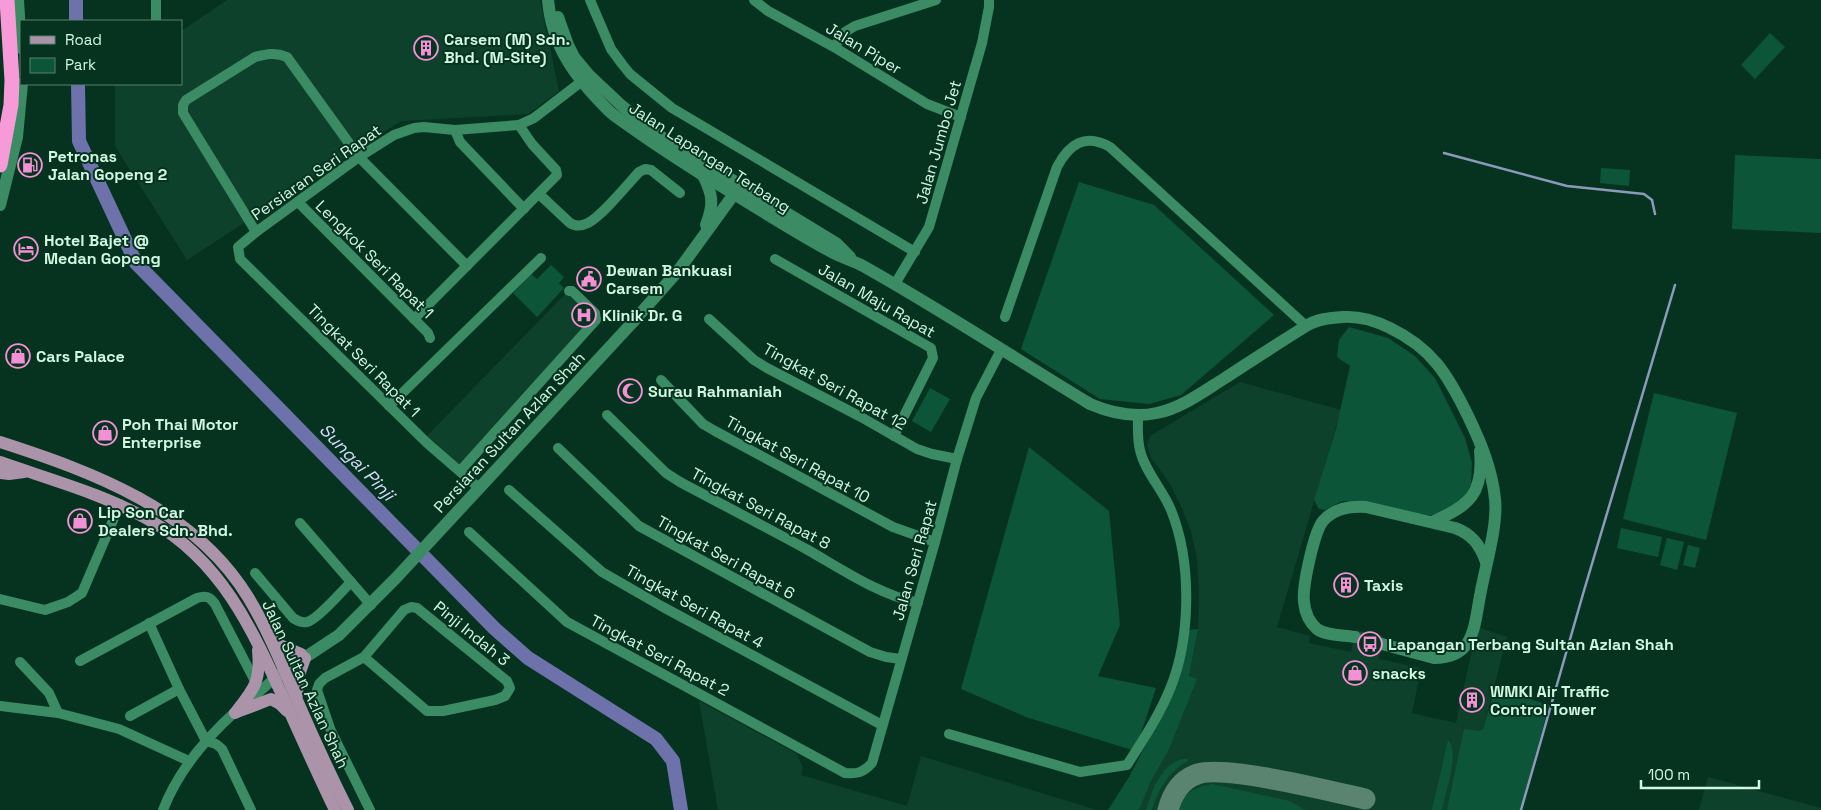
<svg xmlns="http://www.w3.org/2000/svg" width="1821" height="810" font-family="'Space Grotesk',sans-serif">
<rect width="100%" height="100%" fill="#063320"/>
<g fill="#0e412b">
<polygon points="227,0 540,0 559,91 528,114 401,121 187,260 115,146 115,84 181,84 181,31"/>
<polygon points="569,290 599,319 453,472 423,440"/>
<polygon points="1240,382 1341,410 1277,627 1310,636 1309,643 1351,652 1356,630 1384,636 1379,659 1421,668 1412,713 1456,723 1477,627 1507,637 1483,729 1455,810 1116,810 1189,677 1198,629 1199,593 1197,559 1191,531 1181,506 1169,482 1151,458 1147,445 1150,436"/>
<polygon points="699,701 797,754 803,767 801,775 907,806 921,756 1097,810 718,810"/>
<polygon points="1708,777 1821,808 1821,810 1699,810"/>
</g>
<g fill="#0d5538">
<polygon points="1770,33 1785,47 1755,79 1741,65"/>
<polygon points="1735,155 1821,159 1821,233 1732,229"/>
<polygon points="1601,168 1630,170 1629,186 1600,183"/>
<polygon points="1079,182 1154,205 1274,315 1181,395 1149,404 1100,399 1021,349"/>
<polygon points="551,265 564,277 559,283 564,288 537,317 513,293 531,274 537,279"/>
<polygon points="1349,327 1388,338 1415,356 1435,378 1465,438 1472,463 1471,484 1463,500 1446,512 1427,516 1365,502 1342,501 1325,510 1319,509 1314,500 1336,429 1350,366 1337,357 1339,340"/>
<polygon points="930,388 950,399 931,432 912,421"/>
<polygon points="1654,393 1737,413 1706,540 1623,519"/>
<polygon points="1029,447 1109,511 1120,625 1098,676 1156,688 1135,751 1026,717 961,689"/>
<polygon points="1621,528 1662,537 1658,557 1617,548"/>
<polygon points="1667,538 1684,542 1677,570 1660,565"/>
<polygon points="1688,545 1700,548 1695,568 1683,565"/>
<polygon points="1198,629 1189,676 1197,679 1169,749 1150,783 1139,810 1108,810 1129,777 1162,714 1189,630"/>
<polygon points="1495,688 1549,705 1520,810 1447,810 1464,729 1480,731 1483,729"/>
<path d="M1448 740C1460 751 1445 795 1442 810H1432Z"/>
<path d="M1182 759H1188V761C1168 773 1159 788 1152 810H1146C1153 789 1159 767 1182 759Z"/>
<path d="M1212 784 1290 801 1305 810H1177C1182 793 1196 787 1212 784Z"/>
</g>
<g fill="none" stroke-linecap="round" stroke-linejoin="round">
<g stroke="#8c9aba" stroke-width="2.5">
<polyline points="1444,153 1567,186 1644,194 1652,200 1655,214"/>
<polyline points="1521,810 1583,594 1675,285"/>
</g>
<g stroke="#6e72aa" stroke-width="14">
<polyline points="76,0 76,21"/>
<polyline points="78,84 79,141 136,263 495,629 528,658 656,739 673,761 681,810"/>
</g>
<path stroke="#5a8470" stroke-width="21" d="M1168 810C1172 795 1180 781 1195 775 1219 763 1334 792 1365 799"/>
<polyline stroke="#24503d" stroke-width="12" stroke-dasharray="12 6" stroke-linecap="butt" points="1355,637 1382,644"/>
<g stroke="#3b8b65" stroke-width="10">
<polyline points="590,0 611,49 622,64 630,74 672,108 915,252"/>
<polyline points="754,0 768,11 834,47 927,104 961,117"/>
<polyline points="156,21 156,0"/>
<polyline points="834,47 845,32 855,26 936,0"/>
<polyline points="455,130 460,142 524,209"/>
<path d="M539 194 570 223C576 227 582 226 588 223 602 216 627 185 639 172L645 169 651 170 680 193"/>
<polyline points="298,202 428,333 430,338"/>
<path d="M256 232 183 113V105L186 100 255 57C267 54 275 52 287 57L359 157 467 266"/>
<polyline points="775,259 931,348 933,358 894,436"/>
<polyline points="895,284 929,227 982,43 989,7 989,0"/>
<path d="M1005 317 1057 167C1069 144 1085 133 1110 147L1306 326"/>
<polyline points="414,319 557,175 556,170 532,144 519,125"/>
<polyline points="709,319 754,360 767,368 861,417 917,449 932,454 957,459"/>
<polyline points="661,380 703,424 715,431 893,527 935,542"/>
<polyline points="389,406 541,258"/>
<path d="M607 415 666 473 680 482C723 505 766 527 808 550 843 570 878 594 918 603"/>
<polyline points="558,448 639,526 870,652 886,657 901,659"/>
<polyline points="460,471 596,320 595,313 572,291 569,291"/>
<polyline points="479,488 427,443 240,259 238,247 256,232 359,157 394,135 414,128 424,127 455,130 519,125 534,118 581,82"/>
<polyline points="509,490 602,572 663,607 882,725"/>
<polyline points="300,523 371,605"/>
<path d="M469 532 567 622 845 773C857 774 863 773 872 763L935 542 957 459 976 398 1001 350"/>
<path d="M255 573 293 618C298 621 301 623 307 622 317 620 343 590 351 582"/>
<polyline points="0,599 45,610 68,602 82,593 120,504"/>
<polyline points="149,623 179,689 206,741 216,744 222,749 251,810"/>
<polyline points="364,657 427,711 443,711 495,700 505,696 510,688 507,681 417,608 411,607 404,610 364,657 325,678 319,684 317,690 331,731 370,810"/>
<path d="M80 661 197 598C206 595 210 597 215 604L256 683"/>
<polyline points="20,662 49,693 58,713"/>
<polyline points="0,706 58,713 119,729 189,761"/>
<polyline points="130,716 179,689"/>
<path d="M949 734 1080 772 1127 765C1143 740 1159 716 1170 689 1191 638 1192 562 1171 510 1163 490 1144 470 1140 450 1137 439 1138 427 1138 416"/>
<path d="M163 810C178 771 205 739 236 711 249 700 263 690 274 678"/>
</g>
<g stroke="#3b8b65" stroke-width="12">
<polyline points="18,0 21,48"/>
<path d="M548 0C552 47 575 77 608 110 615 117 624 122 632 128 654 144 676 158 698 172 742 198 784 226 828 250 839 257 852 260 863 266 940 309 1014 358 1090 404 1111 413 1134 418 1157 413 1182 408 1204 391 1225 378 1252 360 1279 343 1306 326 1317 319 1330 318 1343 317 1360 316 1374 320 1390 328 1432 348 1448 375 1468 416 1481 443 1492 469 1495 499 1498 526 1485 567 1480 596 1474 626 1475 658 1434 658L1382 644"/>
<polyline points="558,17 568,45 574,57 589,75 622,106 657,134 836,243 850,257"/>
<path d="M703 175C713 195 714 204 706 225"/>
<polyline points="0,205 17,137 22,84"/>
<path d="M1432 522C1469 506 1484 494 1480 451"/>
<path d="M1355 637C1343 635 1327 636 1317 629 1309 622 1305 613 1304 602 1302 587 1314 532 1323 521 1334 508 1350 506 1366 507L1455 528C1472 534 1480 545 1486 562"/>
<polyline points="277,676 339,635 396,578 632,323 678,271 734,194"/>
</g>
<g stroke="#ab94aa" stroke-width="12">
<path d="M0 442C93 472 194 509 248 597 268 630 282 665 297 700 313 737 330 774 348 810"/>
<path d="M0 462C51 480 104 494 151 521 228 565 257 641 292 717 306 748 320 779 335 810"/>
<polyline points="0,473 9,474 24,472"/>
<polyline points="271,639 280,645 301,654"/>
<polyline points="297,695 298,678 305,658"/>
<polyline points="237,712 271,699 280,704 287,711"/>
<path d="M235 713C254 689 261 682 258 650"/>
</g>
<polyline stroke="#f69ad8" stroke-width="15" points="0,165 11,105 12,80 7,0"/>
</g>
<defs>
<g id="building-ring" transform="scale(1.25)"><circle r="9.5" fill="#063320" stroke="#f491d4" stroke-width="1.5"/><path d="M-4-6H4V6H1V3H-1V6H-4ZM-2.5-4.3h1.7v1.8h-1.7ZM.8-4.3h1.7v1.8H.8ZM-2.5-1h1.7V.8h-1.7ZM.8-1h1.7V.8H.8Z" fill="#f491d4"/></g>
<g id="fuel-ring" transform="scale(1.25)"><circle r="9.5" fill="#063320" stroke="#f491d4" stroke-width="1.5"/><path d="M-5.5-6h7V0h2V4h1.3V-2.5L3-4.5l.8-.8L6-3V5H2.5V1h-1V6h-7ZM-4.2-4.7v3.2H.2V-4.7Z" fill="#f491d4"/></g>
<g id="hotel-ring" transform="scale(1.25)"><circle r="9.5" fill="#063320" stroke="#f491d4" stroke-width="1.5"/><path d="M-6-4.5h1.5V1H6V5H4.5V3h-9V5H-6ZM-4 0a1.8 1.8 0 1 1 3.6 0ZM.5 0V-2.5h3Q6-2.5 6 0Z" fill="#f491d4"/></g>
<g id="civic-ring" transform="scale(1.25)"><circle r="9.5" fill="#063320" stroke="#f491d4" stroke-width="1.5"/><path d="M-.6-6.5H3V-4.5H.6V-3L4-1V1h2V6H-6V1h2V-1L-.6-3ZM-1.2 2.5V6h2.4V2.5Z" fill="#f491d4"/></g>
<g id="hospital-ring" transform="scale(1.25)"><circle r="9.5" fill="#063320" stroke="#f491d4" stroke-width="1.5"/><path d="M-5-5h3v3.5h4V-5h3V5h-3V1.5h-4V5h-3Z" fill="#f491d4"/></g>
<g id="shop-ring" transform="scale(1.25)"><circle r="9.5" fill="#063320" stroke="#f491d4" stroke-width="1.5"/><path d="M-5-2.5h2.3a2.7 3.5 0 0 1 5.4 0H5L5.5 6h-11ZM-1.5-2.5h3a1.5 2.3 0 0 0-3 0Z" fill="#f491d4"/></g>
<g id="mosque-ring" transform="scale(1.25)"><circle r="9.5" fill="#063320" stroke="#f491d4" stroke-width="1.5"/><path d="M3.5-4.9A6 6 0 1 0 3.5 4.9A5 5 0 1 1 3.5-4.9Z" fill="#f491d4"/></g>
<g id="bus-ring" transform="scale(1.25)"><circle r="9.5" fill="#063320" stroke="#f491d4" stroke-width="1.5"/><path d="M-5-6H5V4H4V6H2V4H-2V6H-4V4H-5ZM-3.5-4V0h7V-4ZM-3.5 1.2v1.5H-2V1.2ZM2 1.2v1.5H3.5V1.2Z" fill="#f491d4"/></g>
</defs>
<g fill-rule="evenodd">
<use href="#building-ring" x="426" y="48"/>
<use href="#fuel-ring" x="30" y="165"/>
<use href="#hotel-ring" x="26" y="249"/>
<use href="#civic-ring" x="589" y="279"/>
<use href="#hospital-ring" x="584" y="315"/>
<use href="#shop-ring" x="18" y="356"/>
<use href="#mosque-ring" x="630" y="391"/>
<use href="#shop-ring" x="105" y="433"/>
<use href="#shop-ring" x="80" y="521"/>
<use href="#building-ring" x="1346" y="585"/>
<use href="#bus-ring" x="1370" y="644"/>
<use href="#shop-ring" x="1355" y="673"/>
<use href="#building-ring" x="1472" y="700"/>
</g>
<g text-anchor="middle" stroke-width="4" stroke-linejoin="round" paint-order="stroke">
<g font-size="16" font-weight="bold" fill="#d1f7e1" stroke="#063320" text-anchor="start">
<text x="444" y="45">Carsem (M) Sdn.<tspan x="444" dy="18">Bhd. (M-Site)</tspan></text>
<text x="48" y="162">Petronas<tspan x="48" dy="18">Jalan Gopeng 2</tspan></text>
<text x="44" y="246">Hotel Bajet @<tspan x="44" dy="18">Medan Gopeng</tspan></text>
<text x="606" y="276">Dewan Bankuasi<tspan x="606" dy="18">Carsem</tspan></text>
<text x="602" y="321">Klinik Dr. G</text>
<text x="36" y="362">Cars Palace</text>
<text x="648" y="397">Surau Rahmaniah</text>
<text x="122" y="430">Poh Thai Motor<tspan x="122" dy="18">Enterprise</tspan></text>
<text x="98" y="518">Lip Son Car<tspan x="98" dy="18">Dealers Sdn. Bhd.</tspan></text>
<text x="1364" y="591">Taxis</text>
<text x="1388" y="650">Lapangan Terbang Sultan Azlan Shah</text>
<text x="1372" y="679">snacks</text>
<text x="1490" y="697">WMKI Air Traffic<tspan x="1490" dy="18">Control Tower</tspan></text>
</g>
<g font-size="16" fill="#d1f7e1" stroke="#063320">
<text transform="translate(864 48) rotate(31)" y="6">Jalan Piper</text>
<text transform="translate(938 142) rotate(-74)" y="6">Jalan Jumbo Jet</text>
<text transform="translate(710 157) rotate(33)" y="6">Jalan Lapangan Terbang</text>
<text transform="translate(316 172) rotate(-35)" y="6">Persiaran Seri Rapat</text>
<text transform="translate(375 259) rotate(45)" y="6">Lengkok Seri Rapat 1</text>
<text transform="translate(877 300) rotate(30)" y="6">Jalan Maju Rapat</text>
<text transform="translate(364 360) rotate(45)" y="6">Tingkat Seri Rapat 1</text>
<text transform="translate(835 386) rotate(29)" y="6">Tingkat Seri Rapat 12</text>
<text transform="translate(509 432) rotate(-47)" y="6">Persiaran Sultan Azlan Shah</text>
<text transform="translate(798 459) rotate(29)" y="6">Tingkat Seri Rapat 10</text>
<text transform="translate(761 508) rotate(28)" y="6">Tingkat Seri Rapat 8</text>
<text transform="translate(726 557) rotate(29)" y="6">Tingkat Seri Rapat 6</text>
<text transform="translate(914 560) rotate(-74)" y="6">Jalan Seri Rapat</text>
<text transform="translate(695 606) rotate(29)" y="6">Tingkat Seri Rapat 4</text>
<text transform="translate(472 633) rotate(39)" y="6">Pinji Indah 3</text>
<text transform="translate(660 655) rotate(28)" y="6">Tingkat Seri Rapat 2</text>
<text transform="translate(306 684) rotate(65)" y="6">Jalan Sultan Azlan Shah</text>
</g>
<g font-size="18" font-style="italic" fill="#d6dafc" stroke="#063320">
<text transform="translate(357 462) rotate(46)" y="6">Sungai Pinji</text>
</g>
</g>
<rect x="20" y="20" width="162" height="65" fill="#063320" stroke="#57816d"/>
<rect x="30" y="36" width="25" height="8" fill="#ab94aa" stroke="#57816d"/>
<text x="65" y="45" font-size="15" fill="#d1f7e1">Road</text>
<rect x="30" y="58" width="25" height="15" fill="#0d5538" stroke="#57816d"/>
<text x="65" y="70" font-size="15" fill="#d1f7e1">Park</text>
<path d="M1641 780v8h118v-8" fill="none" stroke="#d1f7e1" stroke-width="2.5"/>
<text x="1648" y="780" font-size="15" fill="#d1f7e1" stroke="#063320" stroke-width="4" paint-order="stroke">100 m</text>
</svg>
